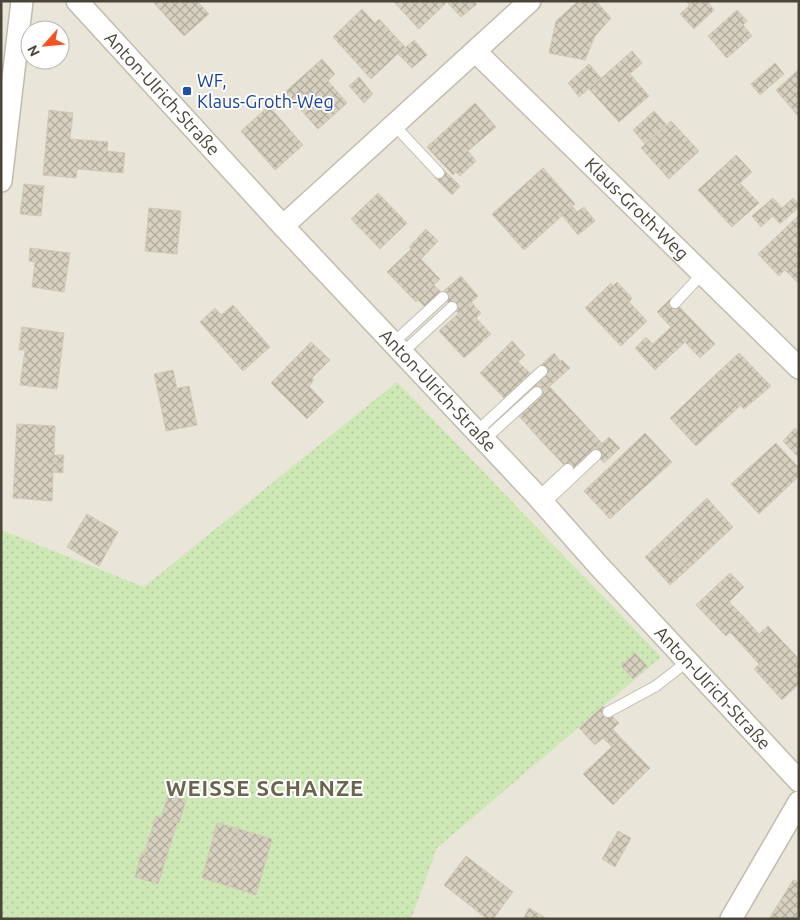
<svg xmlns="http://www.w3.org/2000/svg" width="800" height="920" font-family="Ubuntu,sans-serif">
<defs>
<pattern id="grass-dots" width="8" height="8" patternUnits="userSpaceOnUse" patternTransform="scale(1.25)"><rect width="8" height="8" fill="#cde8b5"/><path d="M2 2h.1M6 6h.1" fill="none" stroke="#b2c89c" stroke-width="1.8" stroke-linecap="round"/></pattern>
<pattern id="building-cross-hatch" width="8" height="8" patternUnits="userSpaceOnUse" patternTransform="scale(1.25)"><rect width="8" height="8" fill="#d7d0c0"/><path d="M0 0l8 8M0 8l8-8" fill="none" stroke="#b0aa9d"/></pattern>
</defs>
<rect width="100%" height="100%" fill="#f5f3eb"/>
<path fill="#e9e5d9" fill-rule="evenodd" d="M1 1H799V919H1ZM30 30H60V60H30Z"/>
<polygon fill="url(#grass-dots)" points="397,382 661,657 437,848 411,919 1,919 1,530 144,587"/>
<g fill="url(#building-cross-hatch)" stroke="#d2c9b3">
<polygon points="197,1 209,14 184,36 153,2"/>
<polygon points="393,1 446,1 447,2 419,29"/>
<polygon points="446,1 474,1 477,4 461,17"/>
<polygon points="578,1 596,1 611,18 595,36 585,60 549,53 556,21"/>
<polygon points="686,1 703,1 694,10"/>
<polygon points="703,1 707,1 714,10 694,29 680,14 690,5 694,10"/>
<polygon points="362,9 375,23 379,19 405,47 371,79 333,37"/>
<polygon points="737,10 747,21 743,25 752,36 727,58 708,36"/>
<polygon points="414,40 427,55 412,68 398,54"/>
<polygon points="632,51 642,63 630,74 649,96 619,122 589,89"/>
<polygon points="322,59 335,74 328,81 347,103 318,129 285,92"/>
<polygon points="775,63 784,74 760,95 751,84"/>
<polygon points="589,64 601,78 579,97 568,83"/>
<polygon points="799,69 799,117 776,90"/>
<polygon points="359,77 373,94 364,103 349,86"/>
<polygon points="475,103 496,127 468,151 476,161 460,176 456,172 453,175 427,147"/>
<polygon points="269,106 303,145 275,170 241,131"/>
<polygon points="49,110 73,113 70,139 108,142 107,151 125,153 123,173 77,169 76,178 43,175"/>
<polygon points="654,111 666,124 645,144 633,130"/>
<polygon points="671,121 699,151 669,179 641,148"/>
<polygon points="736,155 752,172 740,183 759,203 732,227 698,190"/>
<polygon points="543,168 575,204 524,250 492,214"/>
<polygon points="443,169 460,186 452,195 434,177"/>
<polygon points="24,184 44,186 41,216 20,214"/>
<polygon points="378,193 407,223 380,249 351,219"/>
<polygon points="773,198 782,208 793,198 799,204 799,207 780,224 773,216 761,227 752,216"/>
<polygon points="573,207 577,212 584,207 595,221 578,235 562,215"/>
<polygon points="149,208 181,211 177,254 145,251"/>
<polygon points="799,215 799,284 785,270 779,276 758,254"/>
<polygon points="426,229 438,241 421,259 409,247"/>
<polygon points="30,248 70,253 64,292 32,287 35,262 29,261"/>
<polygon points="411,249 440,279 416,302 387,272"/>
<polygon points="461,276 478,296 459,314 440,294"/>
<polygon points="617,282 632,298 629,302 614,285"/>
<polygon points="611,283 647,321 621,346 585,308"/>
<polygon points="434,285 441,292 425,307 418,300"/>
<polygon points="671,298 715,344 700,358 685,342 655,370 635,348 646,337 653,344 671,327 657,312"/>
<polygon points="471,302 481,313 476,318 491,334 464,358 439,331"/>
<polygon points="233,305 270,347 243,371 200,322 215,308 221,315"/>
<polygon points="22,327 64,333 57,389 20,385 25,350 19,350"/>
<polygon points="512,341 525,355 518,362 531,374 505,399 480,373"/>
<polygon points="311,342 330,360 312,378 314,380 309,386 324,402 307,419 271,383"/>
<polygon points="554,353 561,362 546,376 538,368"/>
<polygon points="739,353 771,386 744,409 714,376"/>
<polygon points="562,360 570,368 540,395 533,387"/>
<polygon points="173,370 177,389 158,392 154,374"/>
<polygon points="714,376 741,405 696,446 670,418"/>
<polygon points="189,386 197,425 166,431 158,392"/>
<polygon points="549,386 575,414 543,443 518,415"/>
<polygon points="575,414 602,443 571,472 543,443"/>
<polygon points="17,424 55,426 54,455 64,455 63,464 15,461"/>
<polygon points="795,428 799,432 799,458 783,441"/>
<polygon points="645,433 672,462 626,504 600,476"/>
<polygon points="609,437 620,448 604,463 593,452"/>
<polygon points="776,443 799,468 799,476 759,514 731,484"/>
<polygon points="15,461 63,464 63,473 53,472 52,501 13,498"/>
<polygon points="600,476 626,504 610,519 584,491"/>
<polygon points="707,498 733,527 688,569 662,541"/>
<polygon points="87,514 118,532 99,566 67,547"/>
<polygon points="662,541 688,569 670,585 645,557"/>
<polygon points="730,573 744,587 729,602 745,618 726,636 696,605"/>
<polygon points="745,618 759,634 768,626 783,642 759,664 730,632"/>
<polygon points="783,642 799,659 799,684 782,700 754,669"/>
<polygon points="635,653 647,666 633,679 621,666"/>
<polygon points="603,706 619,723 613,729 621,738 612,747 603,738 595,745 579,728"/>
<polygon points="621,738 650,768 613,805 583,774"/>
<polygon points="168,795 186,800 179,823 161,818"/>
<polygon points="156,816 177,823 165,861 144,855"/>
<polygon points="217,823 239,829 236,841 214,834"/>
<polygon points="239,829 272,839 256,895 228,886 240,842 236,841"/>
<polygon points="618,831 631,838 615,867 602,859"/>
<polygon points="214,834 240,842 228,886 202,878"/>
<polygon points="141,854 165,861 158,884 135,877"/>
<polygon points="466,856 513,892 493,919 487,919 444,885"/>
<polygon points="793,880 799,883 799,919 769,919"/>
<polygon points="529,908 547,919 523,919"/>
</g>
<g fill="none" stroke-linecap="round" stroke-linejoin="round">
<g stroke="#c1bcad" stroke-width="12">
<g id="service">
<polyline points="394,125 439,173"/>
<polyline points="675,303 702,274"/>
<polyline points="393,343 443,297"/>
<polyline points="402,353 452,307"/>
<polyline points="476,432 542,371"/>
<polyline points="484,440 537,392"/>
<polyline points="538,497 568,469"/>
<polyline points="544,504 596,455"/>
<polyline points="608,712 656,686 679,668"/>
</g>
</g>
<g stroke="#c1bcad" stroke-width="24">
<g id="minor">
<path id="s1" d="M77 1 283 226 537 496 598 565 799 781"/>
<path id="s2" d="M475 51 799 368"/>
<polyline points="1,181 22,1"/>
<polyline points="283,226 530,1"/>
<polyline points="731,919 799,802"/>
</g>
</g>
<use href="#service" stroke="#fff" stroke-width="10"/>
<use href="#minor" stroke="#fff" stroke-width="21"/>
</g>
<rect fill="#1a4fb4" stroke="#fff" stroke-width="2" x="182" y="86" width="10" height="10" rx="2.5"/>
<g text-anchor="middle" stroke-width="4" stroke-linejoin="round" paint-order="stroke">
<g font-size="18" fill="#164399" stroke="#fff" text-anchor="start">
<text x="197" y="87">WF,<tspan x="197" dy="21">Klaus-Groth-Weg</tspan></text>
</g>
<g font-size="18" fill="#4a4439" stroke="#fff">
<text dy="6" stroke="none"><textPath href="#s1" startOffset="126">Anton-Ulrich-Straße</textPath></text>
<text dy="6" stroke="none"><textPath href="#s2" startOffset="226">Klaus-Groth-Weg</textPath></text>
<text dy="6" stroke="none"><textPath href="#s1" startOffset="531">Anton-Ulrich-Straße</textPath></text>
<text dy="6" stroke="none"><textPath href="#s1" startOffset="936">Anton-Ulrich-Straße</textPath></text>
</g>
<g font-size="22" font-weight="bold" letter-spacing="1" fill="#6c6350" stroke="#fff">
<text x="265" y="796">WEISSE SCHANZE</text>
</g>
</g>
<rect width="800" height="920" fill="none" stroke="#4a4439" stroke-width="5"/>
<g transform="translate(45 45) rotate(243)"><circle r="24" fill="#ffffff" stroke="#b7b4b0"/>
<path d="M0-4L9 19L0 12L-9 19Z" fill="#f75320"/>
<text y="-8" font-size="14" font-weight="bold" text-anchor="middle" fill="#4a4439">N</text>
</g>
</svg>
